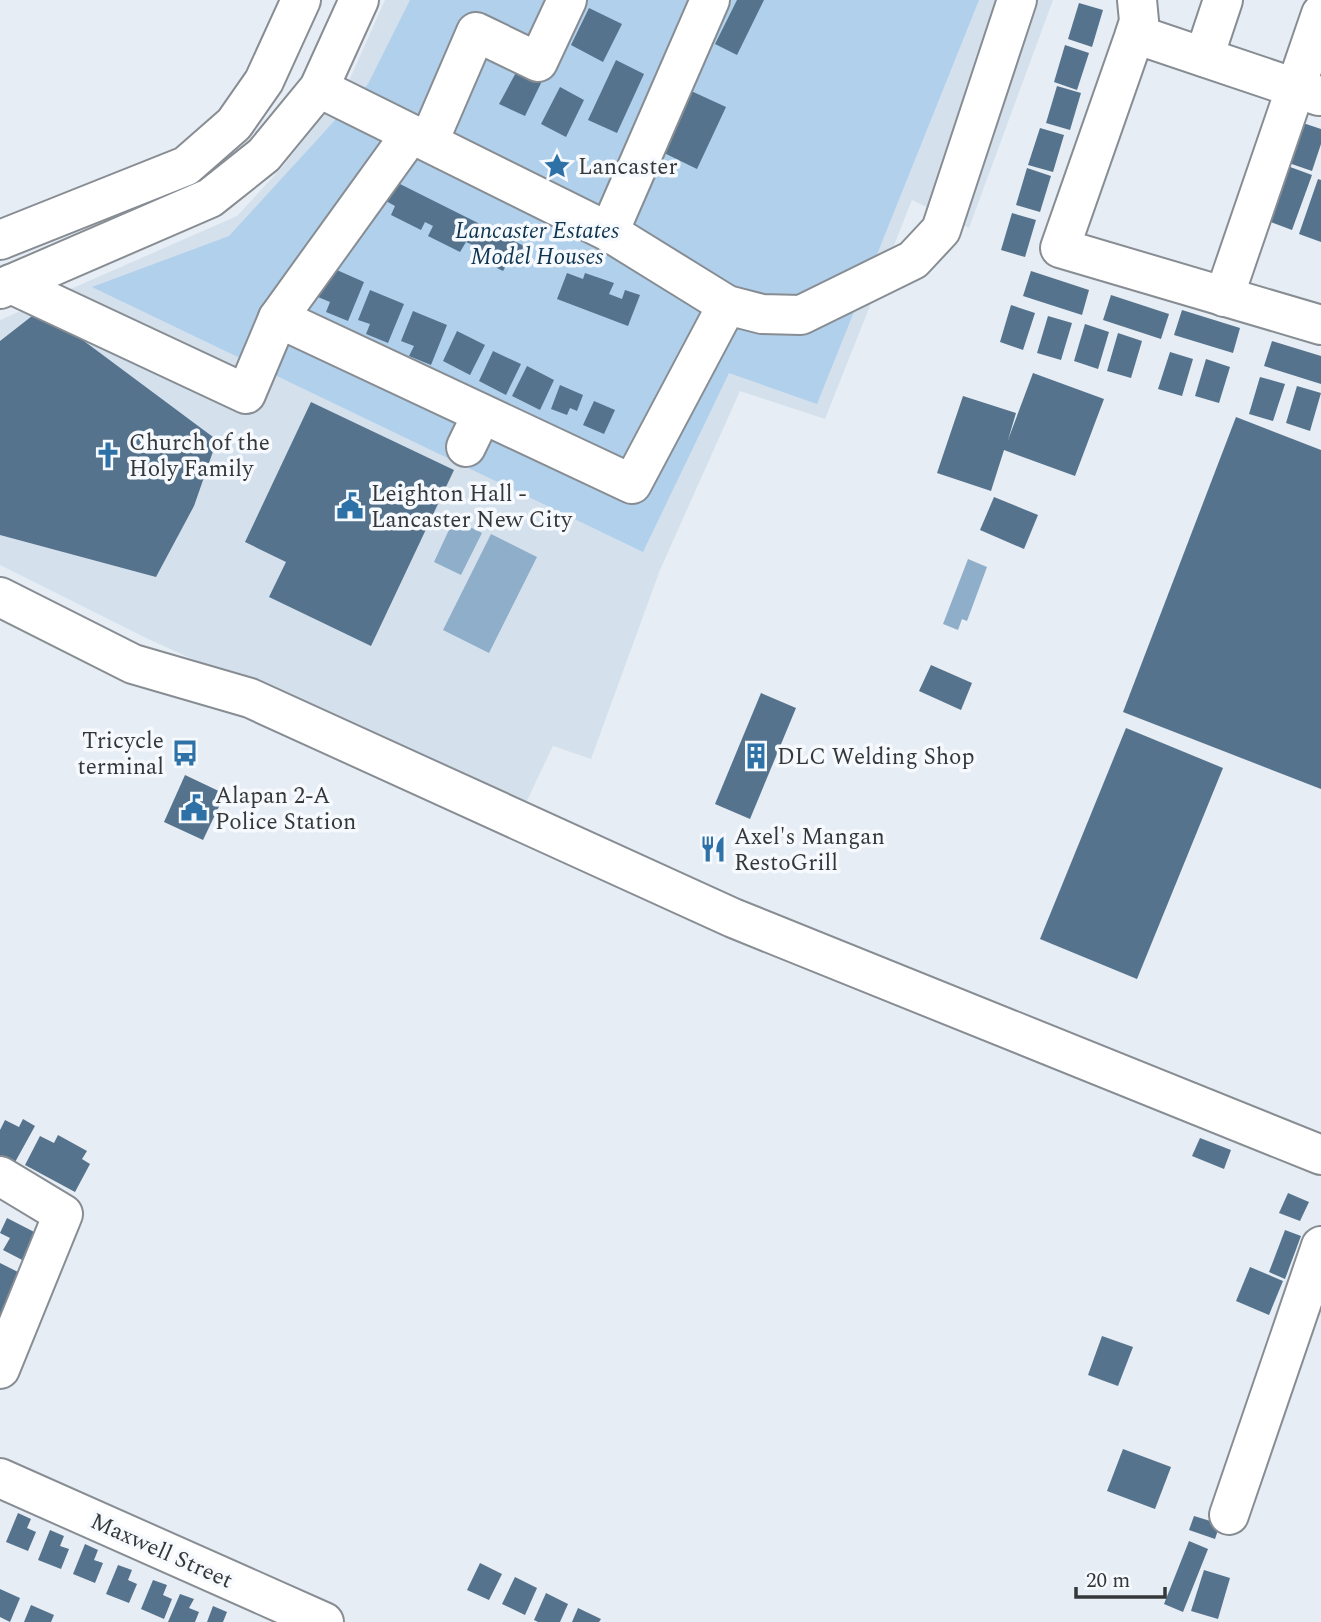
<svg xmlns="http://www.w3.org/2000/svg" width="1321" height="1622" font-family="Spectral,serif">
<rect width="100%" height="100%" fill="#e6edf4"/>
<polygon fill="#d4e1ed" points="385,0 1053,0 969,228 912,200 825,419 740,391 660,570 591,759 553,746 523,809 146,638 0,565 0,320 237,216 284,165 348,83"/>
<polygon fill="#b1d0eb" points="410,0 979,0 817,404 729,373 643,552 92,287 229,236 368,84"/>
<g fill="#8faeca">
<polygon points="454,519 482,533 461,575 434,562"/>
<polygon points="491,534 537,557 489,653 443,630"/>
<polygon points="968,559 987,567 967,621 962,619 958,630 943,624"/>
</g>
<g fill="#56738d">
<polygon points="737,0 764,0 737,55 715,44"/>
<polygon points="1079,3 1103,10 1092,47 1068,39"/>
<polygon points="589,8 622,24 603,62 571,45"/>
<polygon points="1065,45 1089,53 1077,90 1054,82"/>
<polygon points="616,60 644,74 617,133 588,120"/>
<polygon points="519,67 543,79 525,116 499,104"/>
<polygon points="1057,86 1081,93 1070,130 1046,123"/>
<polygon points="560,87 584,100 566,137 541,124"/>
<polygon points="689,90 726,107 697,169 660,151"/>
<polygon points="1297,121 1321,129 1321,144 1312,171 1283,161"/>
<polygon points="1040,128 1064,135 1053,172 1028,165"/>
<polygon points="1282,164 1312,175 1292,230 1263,219"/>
<polygon points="1027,168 1051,176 1040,212 1016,205"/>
<polygon points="1318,179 1321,180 1321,242 1299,234"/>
<polygon points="396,182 524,246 514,265 508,262 503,271 471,255 475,246 466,242 460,252 428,236 433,226 425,222 421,230 391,215 395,206 386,201"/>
<polygon points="1012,213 1036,220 1025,257 1001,250"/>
<polygon points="330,267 364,282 348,321 326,312 330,302 318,297"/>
<polygon points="1031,271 1089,290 1082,315 1023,296"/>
<polygon points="567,273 583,279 585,273 614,283 609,294 622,299 625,290 640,295 628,326 557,299"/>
<polygon points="370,290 404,304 388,343 366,334 370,324 358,320"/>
<polygon points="1111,295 1169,314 1161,339 1103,320"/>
<polygon points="1011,305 1035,313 1023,350 1000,342"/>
<polygon points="41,309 217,440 194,506 156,577 0,535 0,341"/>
<polygon points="1182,310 1240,328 1233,353 1174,335"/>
<polygon points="413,311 447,325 431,365 409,356 414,346 401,341"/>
<polygon points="1048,316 1072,323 1061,360 1037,353"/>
<polygon points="1085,324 1109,332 1098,369 1074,361"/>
<polygon points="457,331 485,345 470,375 443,361"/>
<polygon points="1118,333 1142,341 1131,378 1107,371"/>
<polygon points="1272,341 1321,356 1321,384 1264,366"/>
<polygon points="493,351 521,364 506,395 479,381"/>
<polygon points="1170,352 1193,359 1182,396 1158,389"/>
<polygon points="1206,359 1230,367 1219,403 1195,396"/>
<polygon points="527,366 554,380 540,410 512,396"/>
<polygon points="1033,373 1104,399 1075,476 1004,450 991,491 937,473 963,396 1016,413 1008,440"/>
<polygon points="1260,377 1285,384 1273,421 1249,414"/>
<polygon points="560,385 583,395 577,411 570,408 567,415 551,409"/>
<polygon points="1297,386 1321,393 1310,431 1286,423"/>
<polygon points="594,401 615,410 604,434 583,425"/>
<polygon points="311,402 454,470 371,646 269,597 286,562 245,542"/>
<polygon points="1236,417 1321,450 1321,789 1123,712"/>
<polygon points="994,497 1038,515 1024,549 980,530"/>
<polygon points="931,665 972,683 961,710 919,691"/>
<polygon points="761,693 796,708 750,819 715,804"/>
<polygon points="1126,728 1223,768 1137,979 1040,939"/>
<polygon points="185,775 225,794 203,840 164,822"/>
<polygon points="23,1119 35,1126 14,1164 0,1157 0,1130 5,1120 19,1127"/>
<polygon points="58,1135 87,1151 82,1159 90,1164 75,1192 25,1165 40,1136 54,1143"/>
<polygon points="1200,1138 1231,1150 1224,1169 1192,1156"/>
<polygon points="1288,1193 1309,1202 1300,1221 1279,1213"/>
<polygon points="7,1218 42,1236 28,1263 3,1250 10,1238 0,1233"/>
<polygon points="1285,1230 1301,1236 1285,1279 1269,1272"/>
<polygon points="0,1263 24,1275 0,1322"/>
<polygon points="1250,1267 1283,1281 1269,1315 1236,1301"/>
<polygon points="1102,1336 1133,1347 1118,1386 1088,1375"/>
<polygon points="1123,1449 1171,1467 1155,1509 1107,1491"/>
<polygon points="18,1513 31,1519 27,1528 36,1532 28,1551 6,1542"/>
<polygon points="1194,1516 1220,1524 1215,1539 1189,1530"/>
<polygon points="50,1530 64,1536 60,1546 69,1549 61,1569 38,1560"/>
<polygon points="1189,1541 1208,1549 1183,1612 1164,1604"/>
<polygon points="85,1544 98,1550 94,1560 103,1563 95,1583 73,1574"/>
<polygon points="480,1563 502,1574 489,1600 467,1590"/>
<polygon points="118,1565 132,1570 128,1580 137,1584 129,1603 106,1594"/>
<polygon points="1204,1570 1230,1578 1218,1619 1191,1611"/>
<polygon points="515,1577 537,1588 525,1615 502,1604"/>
<polygon points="153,1580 167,1585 163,1595 172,1599 164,1619 141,1609"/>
<polygon points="0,1589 20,1598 10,1622 0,1617"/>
<polygon points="546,1593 568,1604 560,1622 538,1622 534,1620"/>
<polygon points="180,1594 194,1599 189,1608 199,1612 195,1622 168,1622"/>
<polygon points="31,1605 54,1615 51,1622 24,1622"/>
<polygon points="213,1606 227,1612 223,1622 207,1622"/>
<polygon points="578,1608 601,1619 599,1622 572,1622"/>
</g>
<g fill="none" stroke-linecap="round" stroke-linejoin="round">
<g stroke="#878d93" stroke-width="42">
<g id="minor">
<polyline points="1137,0 1139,21 1135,34 1060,248 1321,325"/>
<polyline points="1135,34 1319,96"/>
<polyline points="1204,57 1223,0"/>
<polyline points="319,88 609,232 727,305 762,314 801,315 913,260 941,230 1017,0"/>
<polyline points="429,141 476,32 538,62 567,0"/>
<polyline points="609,232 710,0"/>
<polyline points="11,284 246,394 278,318 410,135"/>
<polyline points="1224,297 1321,14"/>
<polyline points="278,318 632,484 727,305"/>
<polyline points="466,447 482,414"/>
<polyline points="0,597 133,664 250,698 733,918 1321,1155"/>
<polyline points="0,1176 63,1214 0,1369"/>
<polyline points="0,1478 324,1622"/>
<polyline points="1229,1515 1321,1246"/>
</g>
</g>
<g stroke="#878d93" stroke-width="42">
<g id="major">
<polyline points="0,240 186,166 234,124 264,81 301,0"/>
<polyline points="0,289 210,198 264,155 319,88 359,0"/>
</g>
</g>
<use href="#minor" stroke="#fff" stroke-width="38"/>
<use href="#major" stroke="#fff" stroke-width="38"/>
</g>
<defs>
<g id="sight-bare" transform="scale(2.1)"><path d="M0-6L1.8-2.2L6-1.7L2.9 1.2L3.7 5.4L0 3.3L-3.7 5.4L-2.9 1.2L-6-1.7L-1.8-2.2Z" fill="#2d71a6" stroke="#f6fafe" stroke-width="2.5" paint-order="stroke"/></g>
<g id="church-bare" transform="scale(2.1)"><path d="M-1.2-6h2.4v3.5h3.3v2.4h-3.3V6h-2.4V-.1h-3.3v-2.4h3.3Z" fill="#2d71a6" stroke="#f6fafe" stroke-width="2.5" paint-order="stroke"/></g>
<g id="civic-bare" transform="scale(2.1)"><path d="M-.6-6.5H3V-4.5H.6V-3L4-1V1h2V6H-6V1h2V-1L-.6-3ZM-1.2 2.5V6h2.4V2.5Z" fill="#2d71a6" stroke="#f6fafe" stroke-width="2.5" paint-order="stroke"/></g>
<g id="bus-bare" transform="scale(2.1)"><path d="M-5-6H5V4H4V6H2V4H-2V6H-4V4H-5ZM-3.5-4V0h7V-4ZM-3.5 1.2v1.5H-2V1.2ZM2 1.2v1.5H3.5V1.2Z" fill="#2d71a6" stroke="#f6fafe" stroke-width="2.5" paint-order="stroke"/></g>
<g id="building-bare" transform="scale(2.1)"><path d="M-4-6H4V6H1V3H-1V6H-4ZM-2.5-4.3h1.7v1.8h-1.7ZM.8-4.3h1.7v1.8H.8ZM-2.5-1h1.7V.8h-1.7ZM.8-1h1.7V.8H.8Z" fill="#2d71a6" stroke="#f6fafe" stroke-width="2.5" paint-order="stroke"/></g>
<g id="restaurant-bare" transform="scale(2.1)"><path d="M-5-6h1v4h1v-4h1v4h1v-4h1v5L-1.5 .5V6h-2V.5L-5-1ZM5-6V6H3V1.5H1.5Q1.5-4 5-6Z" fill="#2d71a6" stroke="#f6fafe" stroke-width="2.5" paint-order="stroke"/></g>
</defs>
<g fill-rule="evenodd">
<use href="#sight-bare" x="557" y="166"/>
<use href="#church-bare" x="108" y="455"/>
<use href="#civic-bare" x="350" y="506"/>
<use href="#bus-bare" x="185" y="753"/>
<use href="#building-bare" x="756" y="756"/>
<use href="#civic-bare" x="194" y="808"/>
<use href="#restaurant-bare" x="713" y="849"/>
</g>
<g text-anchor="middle" stroke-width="7" stroke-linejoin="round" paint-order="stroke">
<g font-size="23" fill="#35383a" stroke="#f6fafe" text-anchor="start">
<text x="578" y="174">Lancaster</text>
<text x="129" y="450">Church of the<tspan x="129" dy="26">Holy Family</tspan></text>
<text x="371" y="501">Leighton Hall -<tspan x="371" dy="26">Lancaster New City</tspan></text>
<text x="164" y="748" text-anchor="end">Tricycle<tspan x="164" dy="26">terminal</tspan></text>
<text x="777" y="764">DLC Welding Shop</text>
<text x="215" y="803">Alapan 2-A<tspan x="215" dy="26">Police Station</tspan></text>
<text x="734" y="844">Axel's Mangan<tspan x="734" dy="26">RestoGrill</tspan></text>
</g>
<g font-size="23" font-style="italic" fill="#0e3450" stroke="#f6fafe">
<text x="537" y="238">Lancaster Estates<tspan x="537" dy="26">Model Houses</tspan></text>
</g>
<g font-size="23" fill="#35383a" stroke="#f6fafe">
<text transform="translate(162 1550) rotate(24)" y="8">Maxwell Street</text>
</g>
</g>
<path d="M1076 1587v10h89v-10" fill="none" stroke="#35383a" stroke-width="3.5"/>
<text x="1086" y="1587" font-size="21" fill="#35383a" stroke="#f6fafe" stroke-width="5" paint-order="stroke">20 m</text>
</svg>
